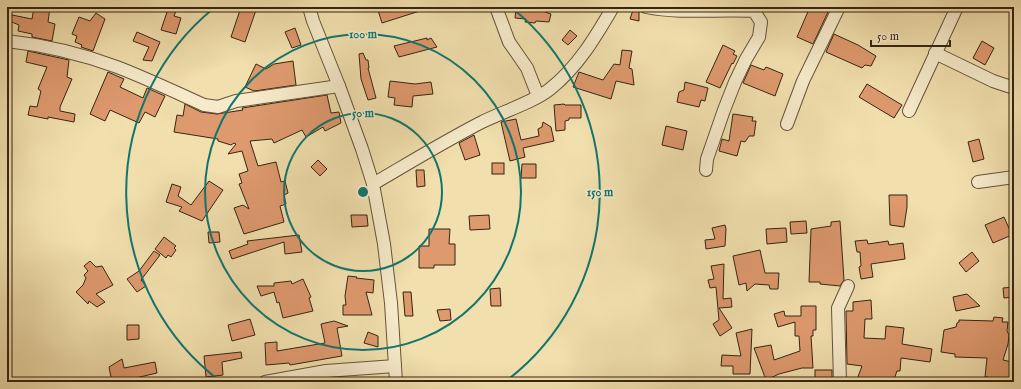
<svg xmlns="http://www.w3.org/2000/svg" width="1021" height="389" font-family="'IM FELL English',serif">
<rect width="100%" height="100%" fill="#f1dfad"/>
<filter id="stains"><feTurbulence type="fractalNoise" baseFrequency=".005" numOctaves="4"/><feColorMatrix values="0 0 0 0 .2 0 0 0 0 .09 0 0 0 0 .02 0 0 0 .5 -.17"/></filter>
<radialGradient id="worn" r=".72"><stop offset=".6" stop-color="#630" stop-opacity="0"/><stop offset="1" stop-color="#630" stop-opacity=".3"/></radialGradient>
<g fill="#de996e" stroke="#352513">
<polygon points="34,7 50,7 48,22 55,24 52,41 32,37 32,34 18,31 19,25 7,20 7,14 32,19"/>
<polygon points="241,7 257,7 245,42 231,37"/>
<polygon points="377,7 426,7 426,9 382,23"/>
<polygon points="527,7 543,8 545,12 551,14 549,22 536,21 535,23 525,22 526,19 515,18 516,9 527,10"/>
<polygon points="634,7 639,7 639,21 630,19"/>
<polygon points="810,7 817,7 828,12 813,44 797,37"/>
<polygon points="168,9 176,11 174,16 181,18 176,34 161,30"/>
<polygon points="96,13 105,19 93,51 81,47 82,45 75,42 77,36 72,34 79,17 90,21"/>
<polygon points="295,28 301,45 292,48 285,32"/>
<polygon points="570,30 577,36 568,45 562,40"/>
<polygon points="137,32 160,42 152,61 143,60 149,47 133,41"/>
<polygon points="834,34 858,45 876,56 871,66 865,65 862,68 826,52"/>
<polygon points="427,38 427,40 431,38 437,47 399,57 394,46"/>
<polygon points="982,41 994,48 985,65 973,58"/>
<polygon points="723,45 735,51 733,54 737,56 733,64 732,63 720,88 706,82"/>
<polygon points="622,50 632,51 629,68 632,69 634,85 616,81 611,99 573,87 579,72 603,80 614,64 620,65"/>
<polygon points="28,51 69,60 67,77 72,79 60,107 60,111 75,114 74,122 48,117 48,119 28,115 30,106 37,107 41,91 38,89 47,67 26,62"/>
<polygon points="363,53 366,60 368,60 369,68 368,68 376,98 368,100 361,79 359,54"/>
<polygon points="293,61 296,85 254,91 245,87 256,64 266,69 274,64"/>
<polygon points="751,65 764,70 766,67 783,74 775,96 743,83"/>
<polygon points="108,72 124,79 120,87 143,98 147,88 165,96 155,117 145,112 139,123 110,110 105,121 90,114"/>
<polygon points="390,81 415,84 431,82 433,94 413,96 412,107 394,105 395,98 388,97"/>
<polygon points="685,82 708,88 705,101 701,100 699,107 677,102 679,92 684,90"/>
<polygon points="867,84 902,105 894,118 859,97"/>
<polygon points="327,95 331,113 339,112 341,123 325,131 323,127 306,137 302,130 274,143 272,139 250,141 258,166 276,162 281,182 285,181 288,193 284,195 286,204 280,206 284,222 244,234 234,208 243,205 249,209 239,184 242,183 239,174 248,171 242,151 228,154 236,144 234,143 231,145 218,141 218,139 174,132 177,115 183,116 185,104 201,112 217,114 243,110 242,108"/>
<polygon points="564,104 565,105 581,105 581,118 569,118 569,120 565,121 565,130 556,131 554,105"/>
<polygon points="733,114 753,117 752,121 756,121 754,136 749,136 745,142 741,141 737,156 719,151 722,139 729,141"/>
<polygon points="516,119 521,140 539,136 538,129 542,127 543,122 551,127 554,141 523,148 525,157 510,161 501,122"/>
<polygon points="666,126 687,131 683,150 662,145"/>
<polygon points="474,135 480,155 465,160 459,143"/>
<polygon points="979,139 984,159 973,162 968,142"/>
<polygon points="318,160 327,169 320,176 311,167"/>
<rect x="492" y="163" width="12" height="11"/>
<polygon points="522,164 536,164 536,178 521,178"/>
<polygon points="416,170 424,170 425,186 417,187"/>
<polygon points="209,181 223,190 202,221 179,211 182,207 166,202 172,184 181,187 178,196 191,205"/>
<polygon points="889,195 907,195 907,207 904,227 890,225"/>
<polygon points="351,215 367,215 368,226 352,227"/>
<polygon points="489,215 490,229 470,230 469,216"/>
<polygon points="1004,217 1012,235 993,243 985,225"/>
<polygon points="806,221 807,233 791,234 790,222"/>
<polygon points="840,221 844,280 840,286 820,284 820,282 809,282 811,229 831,226 831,222"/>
<polygon points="725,225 726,229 725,246 706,249 705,240 715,239 712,228"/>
<polygon points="786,228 787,242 767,244 766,229"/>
<polygon points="429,229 450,229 449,244 455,244 455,265 434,265 434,268 419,268 419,246 429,246"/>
<polygon points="208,232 219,232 220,242 209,243"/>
<polygon points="299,235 302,252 285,254 284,242 232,259 229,251 248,244 247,241"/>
<polygon points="164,237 176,246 174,248 176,250 171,257 168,255 166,258 155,249"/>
<polygon points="867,240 868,244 888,241 889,245 903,243 905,259 871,264 873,277 861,279 859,267 861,266 860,252 857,252 855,241"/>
<polygon points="760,250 765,273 779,273 778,289 770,289 769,285 755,284 747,291 746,283 739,285 733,256"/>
<polygon points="154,251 160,255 141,280 146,286 137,292 127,279 139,271"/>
<polygon points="972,252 979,261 966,272 959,263"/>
<polygon points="90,261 96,267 102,266 113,285 96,294 105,302 97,307 89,301 88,304 76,292 83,285 86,278 84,275 88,271 84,266"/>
<polygon points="724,264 723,299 731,298 732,307 719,308 732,328 720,336 713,324 719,320 716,287 710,288 708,280 714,279 711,266"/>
<polygon points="348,276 357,277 356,278 374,280 373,293 366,292 372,315 343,315 343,305 346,305 345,296"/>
<polygon points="303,279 311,297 309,298 313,311 283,318 279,302 277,303 274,292 261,296 257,286 274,286 274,283 291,281 292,284"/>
<polygon points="1014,287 1014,297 1004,298 1003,288"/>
<polygon points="500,288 501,306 491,306 490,289"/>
<polygon points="403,292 411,292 413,316 405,316"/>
<polygon points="967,294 980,306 956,311 953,297"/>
<polygon points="871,300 872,319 865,319 864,338 885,339 886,326 904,328 902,344 932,349 930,362 901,358 900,371 897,371 893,382 856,382 862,366 847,364 846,311 853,311 853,302"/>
<polygon points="801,306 816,306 816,330 813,330 813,336 811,336 813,368 802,368 779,374 766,380 754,348 771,345 774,360 800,351 799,336 795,336 795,322 778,327 774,314 784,311 785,316 801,316"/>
<polygon points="450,309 451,320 440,321 437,310"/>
<polygon points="994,317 1003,318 1002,322 1008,322 1007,331 1009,335 1008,344 1003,360 1012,362 1011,365 1014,365 1014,382 987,382 988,377 985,377 987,358 955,357 955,354 941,352 944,330 956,327 957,323 959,322 959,320 993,321"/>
<polygon points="250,319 255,335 232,341 228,325"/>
<polygon points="334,321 348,326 337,328 342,356 290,365 289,363 266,365 265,343 277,342 277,351 325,343 321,324"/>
<polygon points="127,325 139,325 139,339 127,340"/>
<polygon points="752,329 750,374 733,374 733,366 721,366 722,355 741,356 736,333"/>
<polygon points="368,332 378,336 378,347 364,343"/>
<polygon points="241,352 242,358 222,362 223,375 206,377 204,356"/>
<polygon points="122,359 124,368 155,362 157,373 127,380 128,382 112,382 109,367"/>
<rect x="815" y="370" width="17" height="12"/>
</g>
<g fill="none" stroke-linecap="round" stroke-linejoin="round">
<g stroke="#64543a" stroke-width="14">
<g id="minor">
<polyline points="309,7 313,21 339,86 362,149 373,184 384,244 391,303 396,382"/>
<polyline points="496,7 509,42 527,68 538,96"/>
<path d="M646 7C682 14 718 9 754 11L761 22 759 37 746 59 735 82 724 110 707 159 706 170"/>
<path d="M7 41C44 45 82 54 117 67 146 78 175 92 204 105L218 107 236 101 339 86"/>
<polyline points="935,53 993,81 1014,88"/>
<polyline points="909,111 957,7"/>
<polyline points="787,124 803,81 839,7"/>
<polyline points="978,182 1014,177"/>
<path d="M373 184C409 163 445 141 482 122 502 112 534 102 550 89 578 67 596 36 613 7"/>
<polyline points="265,382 326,371 395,366"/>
<polyline points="840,382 838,308 848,286"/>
</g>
</g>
<use href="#minor" stroke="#f6eaca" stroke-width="12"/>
</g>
<g fill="none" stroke="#0f766e" stroke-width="2">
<circle cx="363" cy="192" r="79"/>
<circle cx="363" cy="192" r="158"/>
<path d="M220 381A237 237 0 0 1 214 8M512 8A237 237 0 0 1 506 381"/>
</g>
<circle cx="363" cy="192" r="6" fill="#0f766e" stroke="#f6eaca" stroke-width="2"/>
<g font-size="12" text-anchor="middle" font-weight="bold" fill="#0f766e" stroke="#f6eaca" stroke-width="3" stroke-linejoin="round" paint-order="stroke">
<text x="363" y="38">100 m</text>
<text x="363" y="117">50 m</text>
<text x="600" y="196">150 m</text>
</g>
<rect width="1021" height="389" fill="none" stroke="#f1dfad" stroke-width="24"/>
<rect x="8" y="8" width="1005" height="373" fill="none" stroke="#352513" stroke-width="2"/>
<rect x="12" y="12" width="997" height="365" fill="none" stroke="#352513"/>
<path d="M871 40v6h79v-6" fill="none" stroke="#352513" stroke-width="2"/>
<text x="877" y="40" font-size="12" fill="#352513" stroke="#f6eaca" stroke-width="3" paint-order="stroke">50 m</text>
<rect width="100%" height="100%" filter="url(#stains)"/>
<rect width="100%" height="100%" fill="url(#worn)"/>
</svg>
